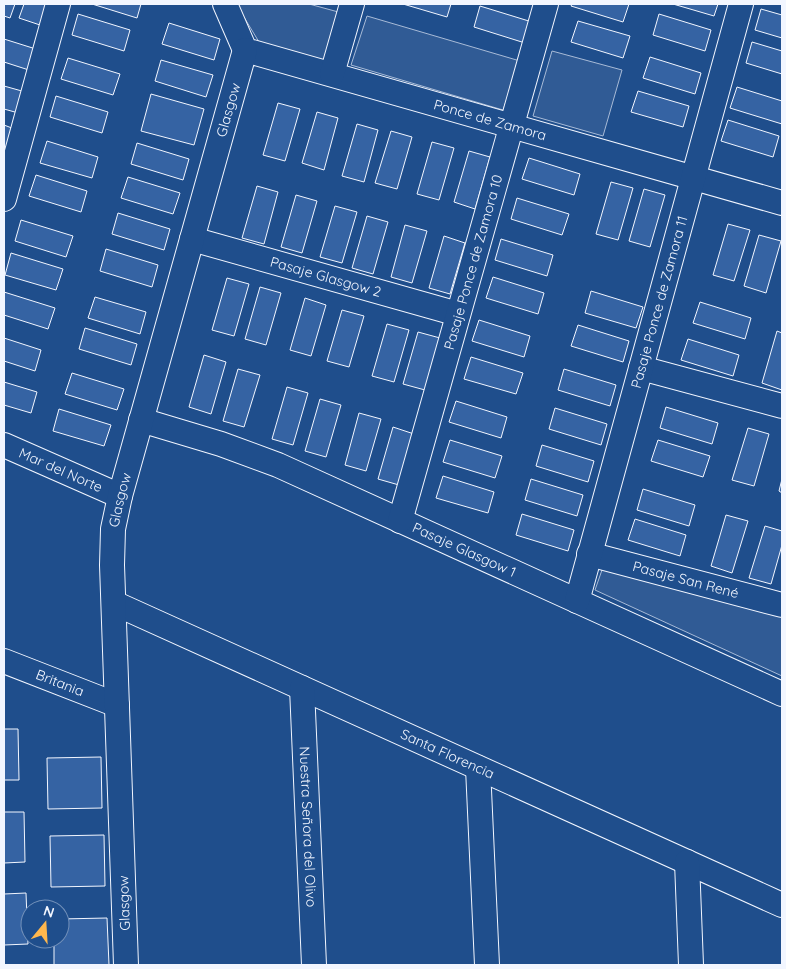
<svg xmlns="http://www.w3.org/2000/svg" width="786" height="969" font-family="Quicksand,sans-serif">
<rect width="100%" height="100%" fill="#1f4e8c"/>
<g fill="#305b95" stroke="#a8bbd7">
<polygon points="236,4 309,4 342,13 325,62 259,42"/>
<polygon points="367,16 520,61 503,110 351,65"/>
<polygon points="552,51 622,70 603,136 533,116"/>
<polygon points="603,567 782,617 782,676 595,590"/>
</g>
<g fill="#3563a3" stroke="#f2f6ff">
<polygon points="4,4 15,4 10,18 4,16"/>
<polygon points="24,4 47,4 40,25 19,18"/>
<polygon points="92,4 141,4 137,18"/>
<polygon points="403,4 451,4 447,17"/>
<polygon points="572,4 629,4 623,22 571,6"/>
<polygon points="673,4 718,4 714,16"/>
<polygon points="480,6 532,22 525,43 474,27"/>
<polygon points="761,9 782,15 782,38 755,30"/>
<polygon points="78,14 130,30 124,51 72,35"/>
<polygon points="659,14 711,30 705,51 653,35"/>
<polygon points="578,21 630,36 623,58 571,42"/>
<polygon points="169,23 220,39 214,60 162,44"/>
<polygon points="4,39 39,50 32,71 4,62"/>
<polygon points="752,42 782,51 782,74 746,63"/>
<polygon points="650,57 701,73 695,94 643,78"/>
<polygon points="68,58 120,74 113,95 61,79"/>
<polygon points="161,60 213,75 206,97 155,81"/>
<polygon points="4,86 29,93 22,114 4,109"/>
<polygon points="737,87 782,101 782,124 730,108"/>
<polygon points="638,91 689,106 683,127 631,112"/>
<polygon points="151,94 204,109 194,145 141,131"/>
<polygon points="56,96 108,112 102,133 50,117"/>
<polygon points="278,103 300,109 285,161 263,155"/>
<polygon points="317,112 338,118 324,170 302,163"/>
<polygon points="728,120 779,136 773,157 721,141"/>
<polygon points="357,124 378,130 364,182 342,176"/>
<polygon points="4,125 17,130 11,151 4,149"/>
<polygon points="391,131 412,137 397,189 375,183"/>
<polygon points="47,141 98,157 92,178 40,163"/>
<polygon points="432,142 454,148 439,200 417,194"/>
<polygon points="137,143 189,159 183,180 131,164"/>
<polygon points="469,151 490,157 475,209 454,202"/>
<polygon points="529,158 580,174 574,195 522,179"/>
<polygon points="36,175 87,191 81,212 29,196"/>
<polygon points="128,177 180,193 173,214 121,198"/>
<polygon points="611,182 633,188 618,240 596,234"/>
<polygon points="257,186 278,192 264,244 242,238"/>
<polygon points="644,189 665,195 650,247 629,241"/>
<polygon points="296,195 317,201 302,253 281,247"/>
<polygon points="517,198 569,214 562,235 511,219"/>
<polygon points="335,206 357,212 342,263 320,257"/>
<polygon points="118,213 170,229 164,250 112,234"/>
<polygon points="367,216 388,222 373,274 352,268"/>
<polygon points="21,220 73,236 66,257 15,241"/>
<polygon points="728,224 750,230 734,281 713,275"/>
<polygon points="405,225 427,231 412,283 391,277"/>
<polygon points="759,235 781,241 766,293 744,286"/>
<polygon points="444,236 465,243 450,294 429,288"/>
<polygon points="501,239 553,255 547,276 495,260"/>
<polygon points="106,249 158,265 152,287 100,271"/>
<polygon points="11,253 63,269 56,290 5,275"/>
<polygon points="493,277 544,293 538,314 486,298"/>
<polygon points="227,278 249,284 234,336 212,330"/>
<polygon points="260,287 281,293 266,345 245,339"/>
<polygon points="591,291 643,307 636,328 585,313"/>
<polygon points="4,292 55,308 48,329 4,315"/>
<polygon points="95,297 146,312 140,334 88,318"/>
<polygon points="305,298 326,305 311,356 290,350"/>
<polygon points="700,302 751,318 745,339 693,323"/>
<polygon points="342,310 364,316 349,367 327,361"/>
<polygon points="479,320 530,336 524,357 472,341"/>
<polygon points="387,324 409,330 394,382 372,376"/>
<polygon points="578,325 629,341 623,362 571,346"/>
<polygon points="85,328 137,344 131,365 79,349"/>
<polygon points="777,331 782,333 782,390 762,383"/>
<polygon points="418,332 440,338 425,390 403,384"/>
<polygon points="4,338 41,350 35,371 4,361"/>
<polygon points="688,339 739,355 733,376 681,360"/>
<polygon points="204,355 226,362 211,414 189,407"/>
<polygon points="471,357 523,373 516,394 464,379"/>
<polygon points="238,369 260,375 244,427 223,421"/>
<polygon points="564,369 616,385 610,406 558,390"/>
<polygon points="72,373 124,389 117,410 65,394"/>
<polygon points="4,382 37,392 31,413 4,405"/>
<polygon points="287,387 308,393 293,445 272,439"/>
<polygon points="320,399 341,405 326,457 305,451"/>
<polygon points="456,401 507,417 501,438 449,422"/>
<polygon points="666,407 718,423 712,444 660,428"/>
<polygon points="555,408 607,424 601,445 549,429"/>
<polygon points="59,409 111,425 104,446 53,431"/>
<polygon points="359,413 381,419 366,471 345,465"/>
<polygon points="393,427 414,434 399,485 378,479"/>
<polygon points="748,428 769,434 754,486 732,480"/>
<polygon points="450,440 502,456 495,478 443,462"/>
<polygon points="658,440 710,456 703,477 651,461"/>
<polygon points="542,445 594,461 588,482 536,466"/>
<polygon points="443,476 494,492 488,513 436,498"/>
<polygon points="531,479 583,495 577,516 525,500"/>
<polygon points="782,479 782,493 779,491"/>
<polygon points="643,489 695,505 689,526 637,510"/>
<polygon points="522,514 574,530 568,551 516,535"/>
<polygon points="726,515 748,521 732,573 711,566"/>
<polygon points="635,519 686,535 680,556 628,540"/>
<polygon points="765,526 782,531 782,545 771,584 749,578"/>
<polygon points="4,729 18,729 19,780 4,780"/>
<polygon points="101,757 102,808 48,809 47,758"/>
<polygon points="4,812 24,812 25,862 4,863"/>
<polygon points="104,835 105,886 51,887 50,836"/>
<polygon points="26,893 28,944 4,945 4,894"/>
<polygon points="107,918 109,965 54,965 54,939 60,939 60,919"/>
</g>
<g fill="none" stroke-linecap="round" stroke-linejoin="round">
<g stroke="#f2f6ff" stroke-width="26">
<g id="minor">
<path id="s1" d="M225 4 245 50 782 203"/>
<polyline points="332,74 352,4"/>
<polyline points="4,199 58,4"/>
<path id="s2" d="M192 239 458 314"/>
<polyline points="641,368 782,406"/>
<path id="s3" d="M141 420 221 444 278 465 782 694"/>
<path id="s4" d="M4 445 120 496"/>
<path id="s5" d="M400 521 546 4"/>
<path id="s6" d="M589 554 782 605"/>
<path id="s7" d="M577 601 741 4"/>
<path id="s8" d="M114 603 782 905"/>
<path id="s9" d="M4 661 117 705"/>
<path id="s10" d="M302 688 314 965"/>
<polyline points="478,768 487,965"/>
<polyline points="687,862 691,965"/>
<path id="s11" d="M126 965 112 565 113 529 120 496 245 50"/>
</g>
</g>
<use href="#minor" stroke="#1f4e8c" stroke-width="24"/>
</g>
<g text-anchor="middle" stroke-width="4" stroke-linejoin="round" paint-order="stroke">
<g font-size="14" fill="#f2f6ff" stroke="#1f4e8c">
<text dy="5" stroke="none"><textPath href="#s11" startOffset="871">Glasgow</textPath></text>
<text dy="5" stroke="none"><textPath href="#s1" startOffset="305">Ponce de Zamora</textPath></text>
<text dy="5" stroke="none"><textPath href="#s5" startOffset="269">Pasaje Ponce de Zamora 10</textPath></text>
<text dy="5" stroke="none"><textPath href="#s2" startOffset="139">Pasaje Glasgow 2</textPath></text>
<text dy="5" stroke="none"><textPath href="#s7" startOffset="310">Pasaje Ponce de Zamora 11</textPath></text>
<text dy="5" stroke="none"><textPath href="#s4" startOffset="62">Mar del Norte</textPath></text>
<text dy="5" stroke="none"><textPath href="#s11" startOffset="466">Glasgow</textPath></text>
<text dy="5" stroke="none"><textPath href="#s3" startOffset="349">Pasaje Glasgow 1</textPath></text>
<text dy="5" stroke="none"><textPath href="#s6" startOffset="100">Pasaje San René</textPath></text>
<text dy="5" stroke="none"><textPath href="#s9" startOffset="60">Britania</textPath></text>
<text dy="5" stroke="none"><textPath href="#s8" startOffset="366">Santa Florencia</textPath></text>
<text dy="5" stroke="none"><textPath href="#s10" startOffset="139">Nuestra Señora del Olivo</textPath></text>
<text transform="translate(124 903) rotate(-92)" y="5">Glasgow</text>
</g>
</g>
<rect width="786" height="969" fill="none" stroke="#f2f6ff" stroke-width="10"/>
<g transform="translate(45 924) rotate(18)"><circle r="24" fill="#1f4e8c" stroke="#7391ba"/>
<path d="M0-4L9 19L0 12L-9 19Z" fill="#ffb74d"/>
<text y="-8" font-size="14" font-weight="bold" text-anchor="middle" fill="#f2f6ff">N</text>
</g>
</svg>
